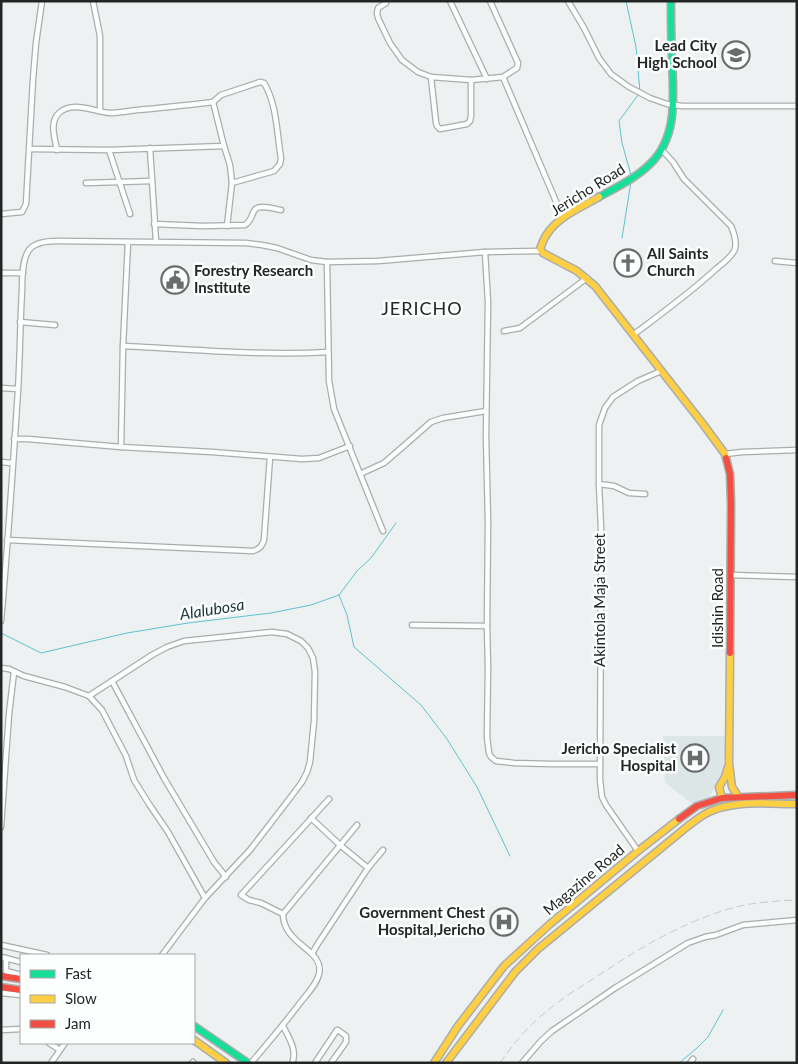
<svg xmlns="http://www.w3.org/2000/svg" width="798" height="1064" font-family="Lato,sans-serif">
<rect width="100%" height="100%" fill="#eef1f2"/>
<polygon fill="#dce6e7" points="663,736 725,736 726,745 723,771 709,798 696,805 687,800 665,782"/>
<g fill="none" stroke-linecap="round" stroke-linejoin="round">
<g stroke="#5dc3cc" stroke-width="1">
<polyline points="626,1 636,47 640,92"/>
<polyline points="631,175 622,143 619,121 638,95"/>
<polyline points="622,238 631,182"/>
<polyline points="339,595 347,615 354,647 421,705 447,739 477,787 510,856"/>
<polyline points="1,633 41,653 127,633 188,623 271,613 311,605 339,595 357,571 371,558 396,523"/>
<polyline points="679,1063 697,1048 708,1037 723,1010"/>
</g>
<g stroke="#abadad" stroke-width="7">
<g id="street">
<polyline points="93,1 100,36 100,111"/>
<polyline points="450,1 487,79"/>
<polyline points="490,1 518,63 517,68 503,77 563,218"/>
<polyline points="568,1 584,28 599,58 611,74 629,87 650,98 667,104 682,106 797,106"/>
<polyline points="386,3 378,8 377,13 378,18 390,43 402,60 418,72 431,77 471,80 503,77"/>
<polyline points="431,77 436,123 437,126 440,129 467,124 470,121 471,116 471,80"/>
<polyline points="213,102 224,146 230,165 232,183 227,226"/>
<polyline points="150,148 156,242"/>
<polyline points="30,149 109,150 224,146"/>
<path d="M57 150C55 139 49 122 59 113 73 100 94 112 110 113 119 113 128 111 137 110 162 108 188 105 213 102L221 95 260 82 264 83C277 104 277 135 281 158L280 164 274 171 232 183"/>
<polyline points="109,150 130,214"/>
<polyline points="86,183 152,181"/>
<polyline points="1,214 22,212 26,204 33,79 36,43 42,1"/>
<path d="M154 224 203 226 245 225C251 221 251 217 254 211 258 203 274 209 281 210"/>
<polyline points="485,252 488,302 486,436 488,522 487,626 488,667 487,737 489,753 491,757 496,761 514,763 551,764 600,764"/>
<polyline points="775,261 797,263"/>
<polyline points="327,262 329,381 334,409 383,531"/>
<polyline points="1,273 23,273"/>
<polyline points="20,322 55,325"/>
<polyline points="504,331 520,328 587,278"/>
<path d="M633 335C661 314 690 293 716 269 722 264 732 257 735 249 737 241 734 233 731 226L684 179 673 162 662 150"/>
<path d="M123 346C191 349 260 356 328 352"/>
<polyline points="1,388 18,389"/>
<polyline points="14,439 28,439 121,447 212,452 302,459 319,458 350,446"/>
<polyline points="121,447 123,346 128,242"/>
<polyline points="725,454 742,452 797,450"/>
<polyline points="1,462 12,463"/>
<polyline points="360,474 384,463 406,444 431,422 443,418 486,411"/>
<polyline points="599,484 614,486 629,493 645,494"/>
<path d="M7 540 253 551C260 549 262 546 264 540L270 457"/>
<polyline points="731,575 797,577"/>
<path d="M1 621C8 544 13 467 18 390 20 357 20 324 22 291 22 280 22 259 29 250 35 242 47 241 57 241L246 243 262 245 277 248 311 260 327 262 378 261 485 252 541 251"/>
<polyline points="412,625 487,626"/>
<polyline points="1,668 9,669 24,676 65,687 89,696 152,655 167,647 184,641 272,632 287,634 301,641 308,648 313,658 315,672 314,721 310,762 307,772 302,782 287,802 250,850 205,898 162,955"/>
<polyline points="112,681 164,778 214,862 226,877"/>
<polyline points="89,696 102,710 126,756 134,780 149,804 168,832 205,898"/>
<polyline points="311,818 340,845 368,868"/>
<polyline points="1,827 9,714 14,672"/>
<polyline points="638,851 606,805 602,797 600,780 601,568 601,528 599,484 599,425 605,408 613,397 638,381 661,371"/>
<polyline points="283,914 357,825"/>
<polyline points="1,945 47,955"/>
<polyline points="312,954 317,945 368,868 383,850"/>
<polyline points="1,957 21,962"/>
<polyline points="6,958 6,971 21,975"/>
<polyline points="1,993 21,995"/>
<path d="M283 1026C288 1036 298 1051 292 1063"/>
<polyline points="1,1030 21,1029"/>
<polyline points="49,1043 60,1050"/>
<polyline points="51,1063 65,1043"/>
<polyline points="192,1063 193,1062"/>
<path d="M251 1063C268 1043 285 1023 300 1003 307 994 317 984 319 974 321 966 317 958 311 953 299 942 283 933 283 914L261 903 249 900 241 895 329 799"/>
<polyline points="315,1063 337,1030 338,1030 346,1036 346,1042 331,1063"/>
<polyline points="522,1063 541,1041 552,1031 615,988 688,943 705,937 716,935 743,925 797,920"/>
<polyline points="690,1063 693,1059"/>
</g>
</g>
<g stroke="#abadad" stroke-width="9">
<g id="fast">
<path d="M599 197C617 187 636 178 650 164 679 136 673 94 672 58 671 39 671 20 671 1"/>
<polyline points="194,1026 248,1063"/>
</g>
</g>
<g stroke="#abadad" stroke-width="9">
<g id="slow">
<path d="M599 197C581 207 558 217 547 234 544 238 542 244 540 249L543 253 577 271 595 286 703 424 725 454 726 458"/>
<polyline points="730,653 729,763 732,787 738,796"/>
<polyline points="722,798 719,787 725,777 728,767"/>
<polyline points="194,1040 226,1063"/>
<polyline points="434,1063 458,1026 504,966 550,924 638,851 679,819"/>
<path d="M446 1063 515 972 538 949 688 826C695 821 703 814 711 811 738 800 769 804 797 804"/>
</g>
</g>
<g stroke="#abadad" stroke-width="9">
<g id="jam">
<polyline points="726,458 730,474 731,504 730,653"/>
<polyline points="679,819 697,806 722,798 797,795"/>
<polyline points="1,976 21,979"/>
<polyline points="1,987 21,990"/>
</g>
</g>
<use href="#street" stroke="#fcfdfd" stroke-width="4.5"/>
<use href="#fast" stroke="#16e098" stroke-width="6"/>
<use href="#slow" stroke="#ffcf43" stroke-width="6"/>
<use href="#jam" stroke="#f24e42" stroke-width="6"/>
<path stroke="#c8c9c9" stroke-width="1" stroke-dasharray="8 4" stroke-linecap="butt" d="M500 1063C514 1042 532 1022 552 1007 565 996 579 988 593 979 638 949 683 921 736 907 756 902 776 901 797 900"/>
</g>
<defs>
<g id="school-ring" transform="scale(1.4375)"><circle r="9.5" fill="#fdffff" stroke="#6b6d6d" stroke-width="1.5"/><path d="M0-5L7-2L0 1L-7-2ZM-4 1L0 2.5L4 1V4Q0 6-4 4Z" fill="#6b6d6d"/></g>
<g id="church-ring" transform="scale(1.4375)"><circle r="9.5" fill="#fdffff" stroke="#6b6d6d" stroke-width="1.5"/><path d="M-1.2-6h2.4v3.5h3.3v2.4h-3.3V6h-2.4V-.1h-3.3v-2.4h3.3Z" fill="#6b6d6d"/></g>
<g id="civic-ring" transform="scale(1.4375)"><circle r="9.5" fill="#fdffff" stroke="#6b6d6d" stroke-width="1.5"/><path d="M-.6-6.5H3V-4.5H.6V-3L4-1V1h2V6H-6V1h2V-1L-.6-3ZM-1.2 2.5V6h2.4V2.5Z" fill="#6b6d6d"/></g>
<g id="hospital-ring" transform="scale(1.4375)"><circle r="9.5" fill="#fdffff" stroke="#6b6d6d" stroke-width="1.5"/><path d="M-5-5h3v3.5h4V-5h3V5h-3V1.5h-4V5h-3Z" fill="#6b6d6d"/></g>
</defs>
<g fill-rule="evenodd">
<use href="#school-ring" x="736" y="55"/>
<use href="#church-ring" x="628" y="263"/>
<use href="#civic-ring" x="175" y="280"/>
<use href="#hospital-ring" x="695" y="758"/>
<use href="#hospital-ring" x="504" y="922"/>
</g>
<g text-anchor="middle" stroke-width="5" stroke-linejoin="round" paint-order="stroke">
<g font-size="15" font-weight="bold" fill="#242626" stroke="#fdffff" text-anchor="end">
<text x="717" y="51">Lead City<tspan x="717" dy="17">High School</tspan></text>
<text x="647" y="259" text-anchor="start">All Saints<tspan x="647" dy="17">Church</tspan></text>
<text x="194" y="276" text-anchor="start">Forestry Research<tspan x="194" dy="17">Institute</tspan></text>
<text x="676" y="754">Jericho Specialist<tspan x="676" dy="17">Hospital</tspan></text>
<text x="485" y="918">Government Chest<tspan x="485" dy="17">Hospital,Jericho</tspan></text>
</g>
<g font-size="15" fill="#242626" stroke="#fdffff">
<text transform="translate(588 190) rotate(-32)" y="5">Jericho Road</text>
<text transform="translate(600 600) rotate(-90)" y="5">Akintola Maja Street</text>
<text transform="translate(718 608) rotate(-90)" y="5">Idishin Road</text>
<text transform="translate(584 880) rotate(-40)" y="5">Magazine Road</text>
</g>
<g font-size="16" font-style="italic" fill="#1d3436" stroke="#fdffff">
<text transform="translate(212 609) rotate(-9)" y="6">Alalubosa</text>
</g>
<g font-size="18" letter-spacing="1" fill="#242626" stroke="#fdffff">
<text x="422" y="315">JERICHO</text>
</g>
</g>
<rect width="798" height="1064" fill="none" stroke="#242626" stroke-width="5"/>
<rect x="20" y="954" width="175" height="90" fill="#fdffff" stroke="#a6a8a8"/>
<rect x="30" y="970" width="25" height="8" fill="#16e098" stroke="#a6a8a8"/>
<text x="65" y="979" font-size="15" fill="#242626">Fast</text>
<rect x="30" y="995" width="25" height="8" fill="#ffcf43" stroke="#a6a8a8"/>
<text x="65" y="1004" font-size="15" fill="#242626">Slow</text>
<rect x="30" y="1020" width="25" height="8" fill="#f24e42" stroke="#a6a8a8"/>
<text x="65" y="1029" font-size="15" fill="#242626">Jam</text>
</svg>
